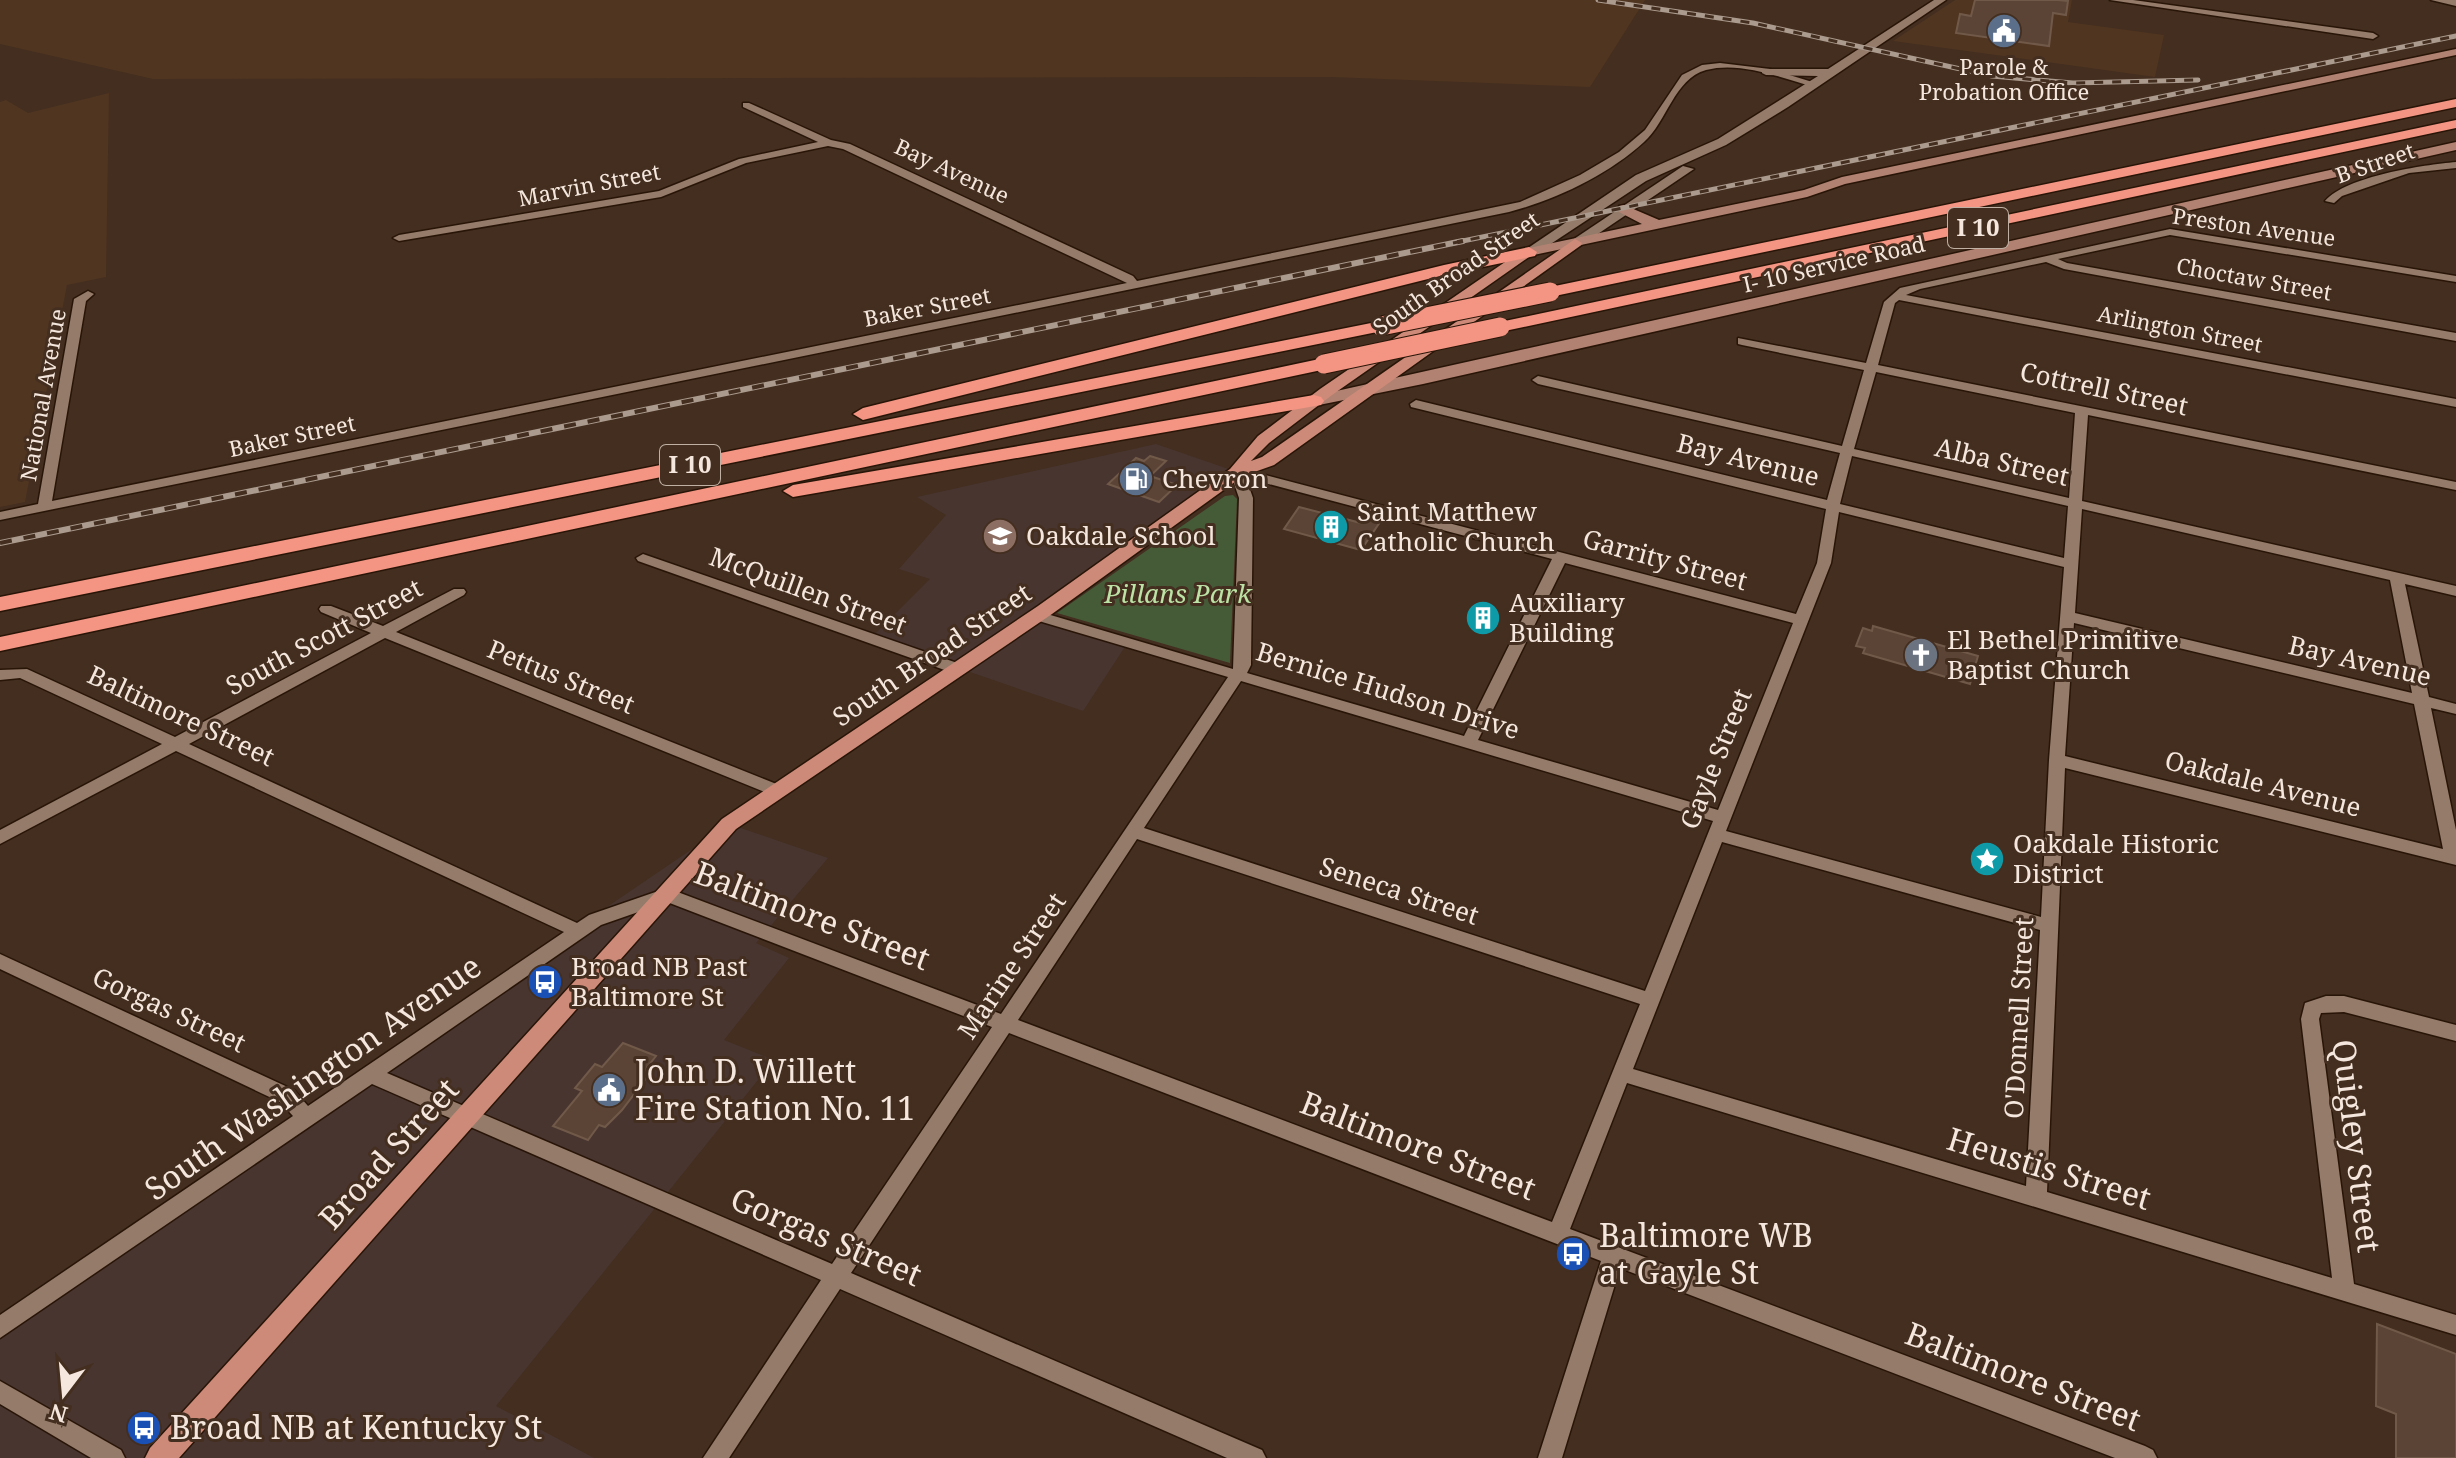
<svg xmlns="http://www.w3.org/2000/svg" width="2456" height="1458" font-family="'Noto Serif',serif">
<rect width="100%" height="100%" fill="#432e1f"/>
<g fill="#493530">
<polygon points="1156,444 1237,472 1037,615 1128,642 1083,711 871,638 930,579 899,569 946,515 917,497"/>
<polygon points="729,824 828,858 756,943 789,958 724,1040 774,1060 496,1406 594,1458 0,1458 0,1320"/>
</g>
<g fill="#503521">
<polygon points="0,0 1645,0 1590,87 1331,77 153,79 0,44"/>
<polygon points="1955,0 2072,0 2068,22 2164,35 2155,77 1893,41"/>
<polygon points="109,93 106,277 67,285 25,502 0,507 0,102 6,100 28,113"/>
</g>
<polygon fill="#455b38" points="1233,495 1237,499 1230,663 1057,613 1225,496"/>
<g fill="#5b4435" stroke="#715949" stroke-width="2">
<polygon points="1975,0 2058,0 2068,1 2066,15 2053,13 2049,46 1956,33 1960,14 1971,16"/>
<polygon points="1150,456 1166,461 1150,476 1177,485 1159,502 1108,484 1136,458 1144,461"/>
<polygon points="1299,507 1361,523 1365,518 1380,522 1361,550 1284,529"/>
<polygon points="1873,626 1978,656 1970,684 1863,653 1865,648 1856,646 1863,628 1872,631"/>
<polygon points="623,1043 656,1056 645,1070 651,1072 622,1110 605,1127 599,1125 588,1140 553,1126 582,1091 575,1088 595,1064 602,1067"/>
<polygon points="2377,1324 2456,1354 2456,1458 2396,1458 2396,1414 2376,1406"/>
</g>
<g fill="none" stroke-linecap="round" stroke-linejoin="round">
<g stroke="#291507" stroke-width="3">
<g id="minor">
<polygon points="2110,0 2133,0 2373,33 2378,36 2373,39"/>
<path d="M1720 63 1770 69 1819 84 1814 87C1781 78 1741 61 1706 70 1674 79 1667 122 1644 142 1608 175 1555 200 1509 212L0 520V512L38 504 74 299 88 291 94 294 86 301 52 501 1127 283 843 149 828 146 746 163 661 197 399 241 393 238 399 235 659 191 739 159 818 142 743 107V103H749L831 140 850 144 1133 276 1137 281 1520 202 1580 175 1619 152 1645 130 1682 75 1702 65Z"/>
<path d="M2456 162V168L2409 173 2342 196 2334 203 2325 201C2347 176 2423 165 2456 162Z"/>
<path d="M2170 229 2456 276V282L2170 235 2058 259 2067 263 2456 333V341L2064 269 2046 262 1920 289 1906 295 2456 399V407L1899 300 1895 303 1878 365 2456 482V490L2088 415 2082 501 2456 586V596L2405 584 2429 697 2456 704V714L2431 708 2456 830V865L2065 768 2047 1192 2332 1278 2301 1019 2305 1003 2326 996H2344L2456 1025V1041L2344 1012 2321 1013 2319 1019 2354 1284 2456 1315V1335L1627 1083 1570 1229 2145 1446 2153 1450 2157 1458H2115L1620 1268 1562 1458H1538L1601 1261 1009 1033 851 1273 1262 1450 1266 1458H1227L840 1289 729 1458H703L821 1280 372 1084 0 1338V1315L293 1116 280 1102 0 969V954L294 1090 308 1106 564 932 176 751 0 844V830L162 744 20 678 0 680V670L27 669 175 737 371 633 321 612 319 609 321 606H331L383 626 454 589H464L466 592 464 595 396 632 784 787 786 791 784 795H772L385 638 189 744 577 923 589 915 667 888 1001 1014 1228 677 1032 619 1030 616 1037 611 1233 669 1239 498 1230 472 1232 469H1242L1796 614 1817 563 1826 509 1411 407 1410 404 1416 400 1827 500 1840 453 1538 384 1532 380 1538 376 1842 446 1864 370 1742 345 1738 344V338L1866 363 1884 302 1900 288ZM1876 372 2075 413 2069 498 1854 449ZM1852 456 2068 506 2064 558 1840 504ZM1246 478 1552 559 1464 736 1247 673 1251 665 1253 498ZM2082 509 2390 580 2412 693 2075 613ZM1839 512 2064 567 2049 760 2041 917 1726 831 1831 563ZM1565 563 1793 623 1718 810 1478 740ZM2074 623 2414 704 2443 849 2065 756ZM1241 681 1713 821 1645 991 1144 828ZM1137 839 1640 1004 1552 1222 1018 1020ZM1722 842 2040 930 2026 1186 1633 1069ZM667 902 992 1027 832 1264 387 1073 601 925Z"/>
<polygon points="643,554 963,665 966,669 963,673 953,673 638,561 636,558"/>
<polygon points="0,1381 121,1450 125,1458 91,1458 0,1404"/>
</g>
</g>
<g stroke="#291507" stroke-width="3">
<g id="tertiary">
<polygon points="1934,0 1946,0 1788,107 1726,145 1646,181 1534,255 1522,252 1636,175 1718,139 1818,76 1766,75 1762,73 1762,69 1828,69"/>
<polygon points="2431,0 2456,0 2456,6"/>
<polygon points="1683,166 1694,169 1580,246 1568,243"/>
</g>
</g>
<g stroke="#291507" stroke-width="3">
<g id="secondary">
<polygon points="2456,49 2456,55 1845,184 1807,197 1529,256 1522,252 1529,248 1642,224 1619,212 1619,206 1624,205 1659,220 1804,190 1842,177"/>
<polygon points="2456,142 2456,150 1423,384 1314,406 1306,401 1314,396"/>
</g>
</g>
<g stroke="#291507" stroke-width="3">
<polygon id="primary" points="1575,239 1582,243 1580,246 1274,465 1243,476 1052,614 736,829 179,1458 145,1458 150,1448 722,819 1038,606 1230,469 1258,436 1320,389 1524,249 1536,252 1332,395 1269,443 1251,461 1262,457"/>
</g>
<g stroke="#291507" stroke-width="3">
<g id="motorway">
<polygon points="2456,99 2456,107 1550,297 1541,292 1550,287"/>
<polygon points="2456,120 2456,128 1500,332 1491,327 1500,322"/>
<polygon points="1529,247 1537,252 1535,256 1444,275 863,420 853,414 863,408 1444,265"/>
<polygon points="1381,321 1387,322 1390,326 1387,330 0,611 0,597"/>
<polygon points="1324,358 1331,360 1333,364 1331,368 0,651 0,637"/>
<polygon points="1314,395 1321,397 1324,401 1321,405 793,497 783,491 793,485"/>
</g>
</g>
<use href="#minor" fill="#947b6a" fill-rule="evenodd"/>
<use href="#tertiary" fill="#947b6a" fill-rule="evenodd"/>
<use href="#secondary" fill="#b18272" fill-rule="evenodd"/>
<use href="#primary" fill="#ce8a79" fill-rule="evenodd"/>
<use href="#motorway" fill="#f49483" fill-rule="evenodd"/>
<g stroke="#ab9a8e" stroke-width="5">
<g id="rail-far1">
<polyline points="1598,0 1753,23 1992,76 2073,83 2198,80"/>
<polyline points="1453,243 2456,36"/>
</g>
</g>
<g stroke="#ab9a8e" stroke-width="6">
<polyline id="rail" points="0,543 1463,241"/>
</g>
<use href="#rail-far1" stroke="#432e1f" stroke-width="3" stroke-dasharray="9" stroke-linecap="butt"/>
<use href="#rail" stroke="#432e1f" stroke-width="4" stroke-dasharray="12" stroke-linecap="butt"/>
<g stroke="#291507" stroke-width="21" stroke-linecap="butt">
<g id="motorway-bridge">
<polyline points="1381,326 1550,292"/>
<polyline points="1324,364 1500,327"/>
</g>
</g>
<use href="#motorway-bridge" stroke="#f49483" stroke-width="19"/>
</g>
<defs>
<g id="civic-disc" transform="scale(1.8)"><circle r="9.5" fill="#5c6f8a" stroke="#432e1f"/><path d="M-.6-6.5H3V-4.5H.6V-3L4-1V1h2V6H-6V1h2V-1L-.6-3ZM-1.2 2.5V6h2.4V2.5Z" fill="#fff"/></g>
<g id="fuel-disc" transform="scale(1.8)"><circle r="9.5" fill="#5c6f8a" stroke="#432e1f"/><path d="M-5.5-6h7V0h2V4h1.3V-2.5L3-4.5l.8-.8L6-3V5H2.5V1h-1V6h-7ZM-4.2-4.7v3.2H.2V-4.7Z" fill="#fff"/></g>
<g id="building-disc" transform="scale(1.8)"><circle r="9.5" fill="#0f9aa8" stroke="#432e1f"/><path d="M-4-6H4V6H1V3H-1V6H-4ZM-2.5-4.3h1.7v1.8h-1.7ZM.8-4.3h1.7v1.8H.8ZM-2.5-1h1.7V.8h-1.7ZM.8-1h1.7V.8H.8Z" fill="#fff"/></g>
<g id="school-disc" transform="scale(1.8)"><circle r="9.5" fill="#8d6e63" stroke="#432e1f"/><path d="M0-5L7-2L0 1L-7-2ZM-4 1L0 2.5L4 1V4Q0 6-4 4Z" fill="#fff"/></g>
<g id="church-disc" transform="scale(1.8)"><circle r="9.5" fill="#6b7280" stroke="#432e1f"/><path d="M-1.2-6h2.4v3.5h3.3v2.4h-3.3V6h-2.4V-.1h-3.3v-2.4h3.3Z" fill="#fff"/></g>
<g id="sight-disc" transform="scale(1.8)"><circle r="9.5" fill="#0f9aa8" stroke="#432e1f"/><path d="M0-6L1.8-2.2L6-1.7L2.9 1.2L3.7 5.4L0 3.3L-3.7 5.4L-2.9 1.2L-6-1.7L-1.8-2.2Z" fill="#fff"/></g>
<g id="bus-disc" transform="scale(1.8)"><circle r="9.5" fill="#1a4fb4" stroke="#432e1f"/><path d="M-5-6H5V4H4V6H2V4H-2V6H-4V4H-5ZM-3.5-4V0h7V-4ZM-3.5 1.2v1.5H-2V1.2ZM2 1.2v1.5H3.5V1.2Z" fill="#fff"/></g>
</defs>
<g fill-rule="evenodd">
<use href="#civic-disc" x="2004" y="31"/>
<use href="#fuel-disc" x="1136" y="479"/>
<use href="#building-disc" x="1331" y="527"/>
<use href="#school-disc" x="1000" y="536"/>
<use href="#building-disc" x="1483" y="618"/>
<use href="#church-disc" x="1921" y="655"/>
<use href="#sight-disc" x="1987" y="859"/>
<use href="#bus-disc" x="545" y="982"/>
<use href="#civic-disc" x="609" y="1090"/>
<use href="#bus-disc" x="1573" y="1254"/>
<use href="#bus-disc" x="144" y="1428"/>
</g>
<g text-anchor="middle" stroke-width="6" stroke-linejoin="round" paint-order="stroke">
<g font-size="22" fill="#f5e7dd" stroke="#432e1f">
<text x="2004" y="75">Parole &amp;<tspan x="2004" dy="25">Probation Office</tspan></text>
</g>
<g font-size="22" fill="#f5e7dd" stroke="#432e1f">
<text transform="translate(2375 163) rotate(-19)" y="8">B Street</text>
<text transform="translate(952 171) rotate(25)" y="8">Bay Avenue</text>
<text transform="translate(589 185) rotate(-11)" y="8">Marvin Street</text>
<text transform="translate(2254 227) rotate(8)" y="8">Preston Avenue</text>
<text transform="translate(1834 264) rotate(-13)" y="8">I- 10 Service Road</text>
<text transform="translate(1456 273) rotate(-35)" y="8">South Broad Street</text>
<text transform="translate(2254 279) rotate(10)" y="8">Choctaw Street</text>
<text transform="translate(927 307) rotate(-11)" y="8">Baker Street</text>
<text transform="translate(2180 329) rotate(11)" y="8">Arlington Street</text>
<text transform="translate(43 395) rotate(-80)" y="8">National Avenue</text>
<text transform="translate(292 436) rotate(-12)" y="8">Baker Street</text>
</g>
<g fill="#432e1f" stroke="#c0b0a4" stroke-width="2">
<rect x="1948" y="208" width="60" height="40" rx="6"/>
<rect x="660" y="445" width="60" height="40" rx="6"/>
</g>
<g font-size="24" font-weight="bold" fill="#f5e7dd">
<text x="1978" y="236">I 10</text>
<text x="690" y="473">I 10</text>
</g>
<g font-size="26" fill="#f5e7dd" stroke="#432e1f">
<text transform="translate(2104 389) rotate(12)" y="9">Cottrell Street</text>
<text transform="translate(1748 460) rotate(14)" y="9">Bay Avenue</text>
<text transform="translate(2002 462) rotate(13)" y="9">Alba Street</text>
<text transform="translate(1665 560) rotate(15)" y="9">Garrity Street</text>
<text transform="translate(808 591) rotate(20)" y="9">McQuillen Street</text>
<text transform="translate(324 637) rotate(-28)" y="9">South Scott Street</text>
<text transform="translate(932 655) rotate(-34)" y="9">South Broad Street</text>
<text transform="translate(2360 661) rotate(13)" y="9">Bay Avenue</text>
<text transform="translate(561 677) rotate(22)" y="9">Pettus Street</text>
<text transform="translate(1388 691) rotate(17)" y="9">Bernice Hudson Drive</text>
<text transform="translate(181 716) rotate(25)" y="9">Baltimore Street</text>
<text transform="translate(1716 759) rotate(-68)" y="9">Gayle Street</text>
<text transform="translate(2263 784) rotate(14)" y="9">Oakdale Avenue</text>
<text transform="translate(1399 891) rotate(18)" y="9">Seneca Street</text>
<text transform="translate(1012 966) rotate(-56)" y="9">Marine Street</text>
<text transform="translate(169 1010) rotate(25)" y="9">Gorgas Street</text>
<text transform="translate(2019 1018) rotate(-87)" y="9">O'Donnell Street</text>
</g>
<g font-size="26" fill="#f5e7dd" stroke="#432e1f" text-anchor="start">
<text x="1162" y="488">Chevron</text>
<text x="1357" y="521">Saint Matthew<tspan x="1357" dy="30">Catholic Church</tspan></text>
<text x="1026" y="545">Oakdale School</text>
<text x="1509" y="612">Auxiliary<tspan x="1509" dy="30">Building</tspan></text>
<text x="1947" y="649">El Bethel Primitive<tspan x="1947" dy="30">Baptist Church</tspan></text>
<text x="2013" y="853">Oakdale Historic<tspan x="2013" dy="30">District</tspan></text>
<text x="571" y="976">Broad NB Past<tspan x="571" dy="30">Baltimore St</tspan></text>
</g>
<g font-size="26" font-style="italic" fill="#bce2a5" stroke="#432e1f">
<text x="1178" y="603">Pillans Park</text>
</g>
<g font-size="32" fill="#f5e7dd" stroke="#432e1f">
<text transform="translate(812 916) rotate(21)" y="11">Baltimore Street</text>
<text transform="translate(313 1078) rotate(-35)" y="11">South Washington Avenue</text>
<text transform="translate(1418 1146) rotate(21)" y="11">Baltimore Street</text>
<text transform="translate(2356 1146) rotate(83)" y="11">Quigley Street</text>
<text transform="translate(389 1154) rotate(-48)" y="11">Broad Street</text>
<text transform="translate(2049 1169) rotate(17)" y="11">Heustis Street</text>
<text transform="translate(826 1237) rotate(23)" y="11">Gorgas Street</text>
<text transform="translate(2023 1377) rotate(21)" y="11">Baltimore Street</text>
</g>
<g font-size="32" fill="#f5e7dd" stroke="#432e1f" text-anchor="start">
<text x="635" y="1083">John D. Willett<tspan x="635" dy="37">Fire Station No. 11</tspan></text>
<text x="1599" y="1247">Baltimore WB<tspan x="1599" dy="37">at Gayle St</tspan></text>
<text x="170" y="1439">Broad NB at Kentucky St</text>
</g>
</g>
<g transform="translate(64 1394) rotate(196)" stroke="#432e1f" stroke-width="6" paint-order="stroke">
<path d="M0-6L14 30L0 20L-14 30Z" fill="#f5e7dd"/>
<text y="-12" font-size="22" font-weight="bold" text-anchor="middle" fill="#f5e7dd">N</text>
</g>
</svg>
